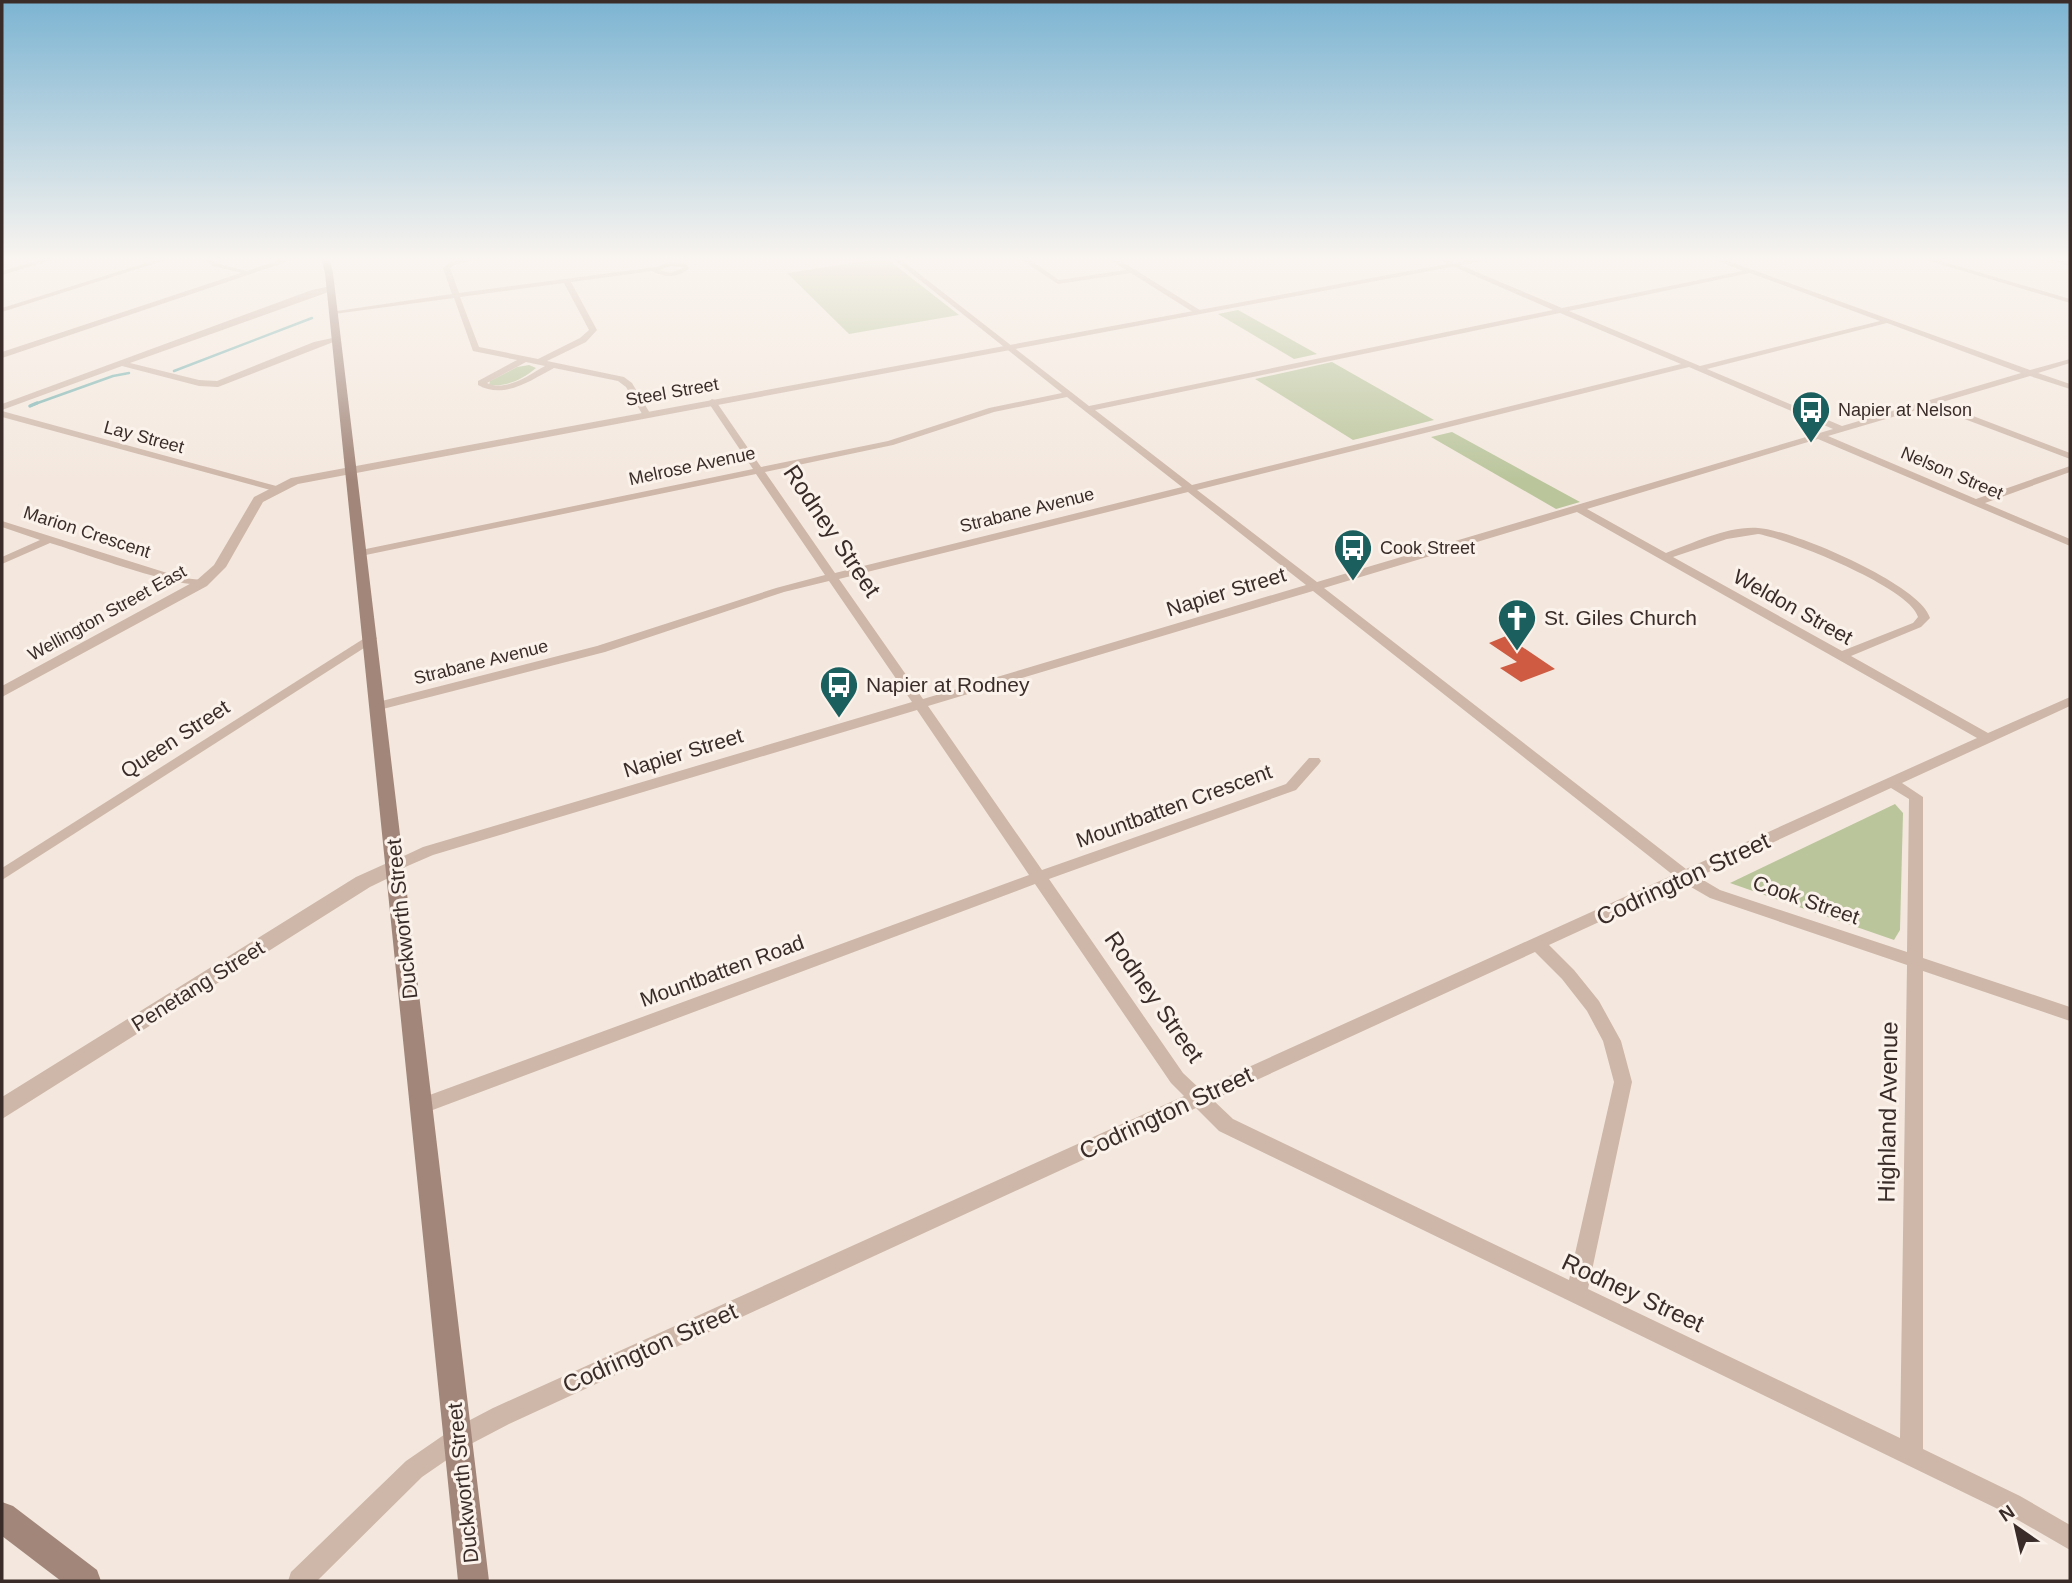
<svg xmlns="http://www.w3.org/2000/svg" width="2072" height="1583" font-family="Arial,sans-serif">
<rect width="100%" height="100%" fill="#f4e8de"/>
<g fill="#bac59c">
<polygon points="886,258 959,315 849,334 787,273"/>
<polygon points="1238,310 1317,354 1294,359 1218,314"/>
<polygon points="1332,362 1434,420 1353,440 1255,379"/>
<path d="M529 365 536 368C523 379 507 387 489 385L490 381 517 367Z"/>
<polygon points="1452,432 1580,502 1556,509 1431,437"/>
<polygon points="1895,804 1903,813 1900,930 1894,940 1730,883"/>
</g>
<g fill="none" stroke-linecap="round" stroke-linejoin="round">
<g stroke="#7bb4b2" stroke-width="2.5">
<polyline points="174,371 312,318"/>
<polyline points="32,405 113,376 129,373"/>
</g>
<polyline stroke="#7bb4b2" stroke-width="3.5" points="30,406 37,403"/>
</g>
<polygon fill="#ce5b42" points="1506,636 1555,669 1521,682 1500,668 1517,662 1489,643"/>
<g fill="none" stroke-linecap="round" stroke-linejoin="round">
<g fill="#ceb7a9" fill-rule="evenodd">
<polygon points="48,258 58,258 2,275 2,271"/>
<polygon points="162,258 172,258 2,312 2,308"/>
<polygon points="204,258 211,258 216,263 250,272 247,274 212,266"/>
<path d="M469 258H484L454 265 450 268 459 293 656 267 670 262 686 264 689 269C677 278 665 278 652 271L571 282 597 330 586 342 547 361 624 377 632 383 651 415 650 417H644L626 387 618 381 554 368C531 380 504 400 478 385V381L517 360 473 351 454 298 334 314 330 312 452 294 443 268 450 262ZM671 266 682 267 683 268 671 273 659 270ZM564 283 589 330 580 338 538 359 479 347 460 297ZM526 362 545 366C529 375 506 392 487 383Z"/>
<path d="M892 258H899L1089 406 1553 310 1434 258H1443L1562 308 1743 271 1710 258H1720L2030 370 2070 359V363L2038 373 2070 384V389L2030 376 1939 403 2070 453V459L1930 406 1828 436 1976 499 2070 466V472L1985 503 2070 539V546L1818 439 1587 509 1666 553C1694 543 1727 526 1758 528 1793 530 1921 585 1930 618L1921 627 1851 656 1988 733 2070 697V706L1902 783 1923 797V958L2070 1007V1021L1923 971V1449L2020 1496 2070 1525V1550L2004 1512 1219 1131 1196 1108 509 1424 467 1446 422 1477 317 1581H288L291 1572 406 1461 451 1430 493 1408 1184 1096 1171 1083 1035 884 422 1114 416 1112 413 1106 416 1100 1029 875 917 710 433 855 396 871 391 870 388 866 391 862 423 847 912 702 829 581 784 592 605 652 379 710 373 706 374 703 597 646 776 588 825 575 756 474 361 556 356 553 361 550 753 469 708 402 712 399 715 400 761 467 888 441 989 408 1062 393ZM1750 273 1880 321 1700 366 1569 311ZM1560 313 1681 364 1192 485 1095 410ZM1887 323 2021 373 1842 426 1707 369ZM1689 367 1833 429 1317 582 1197 490ZM1067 397 1182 487 835 573 765 472 893 445 994 412ZM1188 492 1306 585 923 699 839 579ZM1577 512 1977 738 1686 869 1324 588ZM1758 534C1788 539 1911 588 1918 617L1913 623 1842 651 1673 557 1727 539ZM1313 591 1673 875 1200 1089 1183 1073 1049 879 1296 790 1319 764 1321 761 1319 758H1309L1286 784 1042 870 928 706ZM1891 788 1909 799 1907 952 1720 890 1698 877ZM1684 883 1710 898 1907 965 1900 1438 1588 1289 1632 1082 1621 1041 1599 1001 1574 970 1549 945ZM1535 952 1562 979 1587 1011 1603 1041 1614 1082 1569 1280 1233 1119 1213 1100Z"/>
<polygon points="1019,258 1027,258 1059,280 1126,270 1108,258 1116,258 1203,312 1196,314 1131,273 1058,284"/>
<polygon points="1920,258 1930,258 2070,299 2070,303"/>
<polygon points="2047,258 2070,262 2070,266 2048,259"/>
<polygon points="331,286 334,290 130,363 199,380 217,381 314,342 337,337 341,339 218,387 199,386 122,366 2,410 2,404 312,290"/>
<polygon points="2,411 280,487 282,489 274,491 2,417"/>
<path d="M2 521 183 578 202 580 208 583C192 594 75 550 50 543L2 564V557L40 540 2 527Z"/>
<polygon points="371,634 377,638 375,641 2,880 2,868"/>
</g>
<g fill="#ceb7a9" fill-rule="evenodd">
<polygon points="286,258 298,258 2,358 2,352"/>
<polygon points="1480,258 1498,258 298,484 263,502 226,567 207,586 2,697 2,686 197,580 214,565 254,497 291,478"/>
<polygon points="396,859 403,861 405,866 403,871 370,887 2,1119 2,1097 356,877"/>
</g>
<g fill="#a2867a" fill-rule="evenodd">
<polygon points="321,258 329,258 333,273 489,1581 458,1581 325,273"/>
<polygon points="2,1502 13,1506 97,1570 101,1581 61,1581 2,1536"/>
</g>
</g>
<linearGradient id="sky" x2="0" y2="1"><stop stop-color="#7cb4d2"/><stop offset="0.54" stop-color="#faf5f0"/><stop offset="1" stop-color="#faf5f0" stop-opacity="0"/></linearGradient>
<rect width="2072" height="480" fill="url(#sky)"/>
<defs>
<g id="bus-pin" transform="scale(2.0125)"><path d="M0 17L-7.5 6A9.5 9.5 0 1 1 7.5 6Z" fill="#1b5f5f" stroke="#fbf3eb"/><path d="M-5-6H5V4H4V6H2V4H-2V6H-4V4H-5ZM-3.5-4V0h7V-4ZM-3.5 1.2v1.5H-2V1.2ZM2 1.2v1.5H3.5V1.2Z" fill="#fff"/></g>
<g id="church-pin" transform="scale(2.0125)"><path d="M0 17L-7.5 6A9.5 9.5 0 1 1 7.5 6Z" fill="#1b5f5f" stroke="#fbf3eb"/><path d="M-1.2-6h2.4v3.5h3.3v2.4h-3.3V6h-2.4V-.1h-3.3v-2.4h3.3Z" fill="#fff"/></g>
</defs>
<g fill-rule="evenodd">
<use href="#bus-pin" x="1811" y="410"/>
<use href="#bus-pin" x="1353" y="548"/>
<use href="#church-pin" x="1517" y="618"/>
<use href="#bus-pin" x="839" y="685"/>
</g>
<g text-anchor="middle" stroke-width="6" stroke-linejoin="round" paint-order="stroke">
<g font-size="18" fill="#3a2d29" stroke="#fbf3eb">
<text transform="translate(672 392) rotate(-10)" y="6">Steel Street</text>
<text transform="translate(144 437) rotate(15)" y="6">Lay Street</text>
<text transform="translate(692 466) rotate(-12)" y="6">Melrose Avenue</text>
<text transform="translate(1952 473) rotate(23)" y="6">Nelson Street</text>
<text transform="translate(1027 510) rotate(-14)" y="6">Strabane Avenue</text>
<text transform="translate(87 532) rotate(18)" y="6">Marion Crescent</text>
<text transform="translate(107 613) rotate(-29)" y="6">Wellington Street East</text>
<text transform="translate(481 662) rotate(-14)" y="6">Strabane Avenue</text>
</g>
<g font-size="18" fill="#3a2d29" stroke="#fbf3eb" text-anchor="start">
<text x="1838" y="416">Napier at Nelson</text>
<text x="1380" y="554">Cook Street</text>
</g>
<g font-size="21" fill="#3a2d29" stroke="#fbf3eb">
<text transform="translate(1226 592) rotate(-17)" y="7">Napier Street</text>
<text transform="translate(1793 607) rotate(29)" y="7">Weldon Street</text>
<text transform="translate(175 739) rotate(-33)" y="7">Queen Street</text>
<text transform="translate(683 753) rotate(-17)" y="7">Napier Street</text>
<text transform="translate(1174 806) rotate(-20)" y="7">Mountbatten Crescent</text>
<text transform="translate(1806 900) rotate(19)" y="7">Cook Street</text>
<text transform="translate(402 919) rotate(-96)" y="7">Duckworth Street</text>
<text transform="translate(722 971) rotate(-20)" y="7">Mountbatten Road</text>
<text transform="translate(198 986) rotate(-32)" y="7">Penetang Street</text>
<text transform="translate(463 1483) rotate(-96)" y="7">Duckworth Street</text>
</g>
<g font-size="21" fill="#3a2d29" stroke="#fbf3eb" text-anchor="start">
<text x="1544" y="625">St. Giles Church</text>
<text x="866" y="692">Napier at Rodney</text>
</g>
<g font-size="24" fill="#3a2d29" stroke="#fbf3eb">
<text transform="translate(832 531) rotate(56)" y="8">Rodney Street</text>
<text transform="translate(1683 879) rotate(-25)" y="8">Codrington Street</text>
<text transform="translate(1154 997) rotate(55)" y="8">Rodney Street</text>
<text transform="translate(1888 1112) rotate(-89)" y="8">Highland Avenue</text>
<text transform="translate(1166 1113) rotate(-25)" y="8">Codrington Street</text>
<text transform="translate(1633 1293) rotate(25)" y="8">Rodney Street</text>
<text transform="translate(650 1348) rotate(-24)" y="8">Codrington Street</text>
</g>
</g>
<rect width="2072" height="1583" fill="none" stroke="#3a2d29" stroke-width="7"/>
<g transform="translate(2016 1527) rotate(326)" stroke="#fbf3eb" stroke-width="5" paint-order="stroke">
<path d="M0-5L12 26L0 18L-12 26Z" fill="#3a2d29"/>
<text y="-10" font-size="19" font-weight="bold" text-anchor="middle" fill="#3a2d29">N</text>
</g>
</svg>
